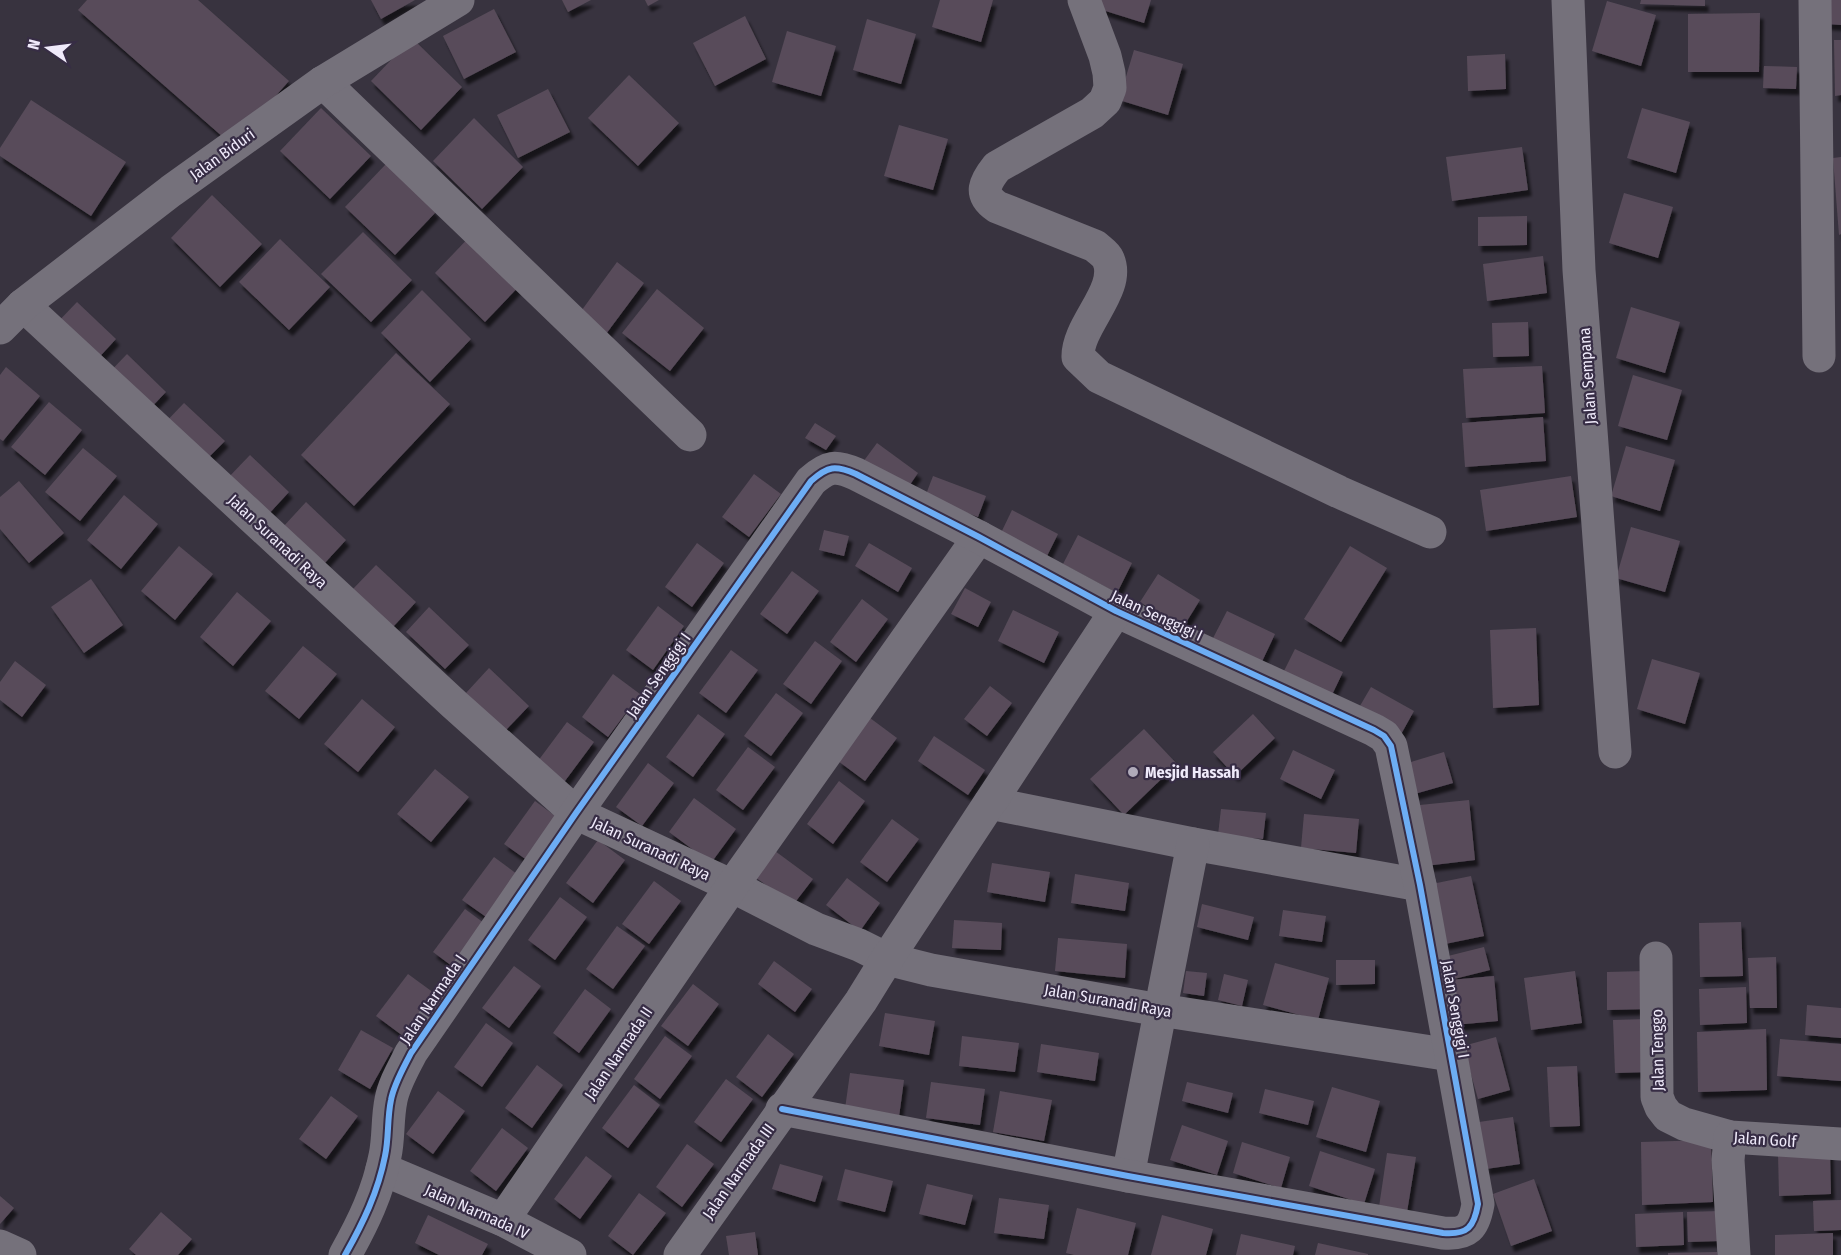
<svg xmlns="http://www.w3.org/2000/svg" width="1841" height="1255" font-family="'Fira Sans Condensed',sans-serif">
<defs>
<filter id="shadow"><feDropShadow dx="3.5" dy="6" stdDeviation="1.5" flood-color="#0009"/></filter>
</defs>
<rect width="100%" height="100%" fill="#38333f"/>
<g fill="#584c5a" filter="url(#shadow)">
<polygon points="87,0 198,0 289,81 232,145 78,10"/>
<polygon points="371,0 415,0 381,19"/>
<polygon points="562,0 591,0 568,12"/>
<polygon points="645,0 659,0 648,6"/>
<polygon points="940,0 993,0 981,42 932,27"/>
<polygon points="1098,0 1151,0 1144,23 1096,8"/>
<polygon points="1641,0 1705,0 1705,6 1640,4"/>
<polygon points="1829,0 1841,0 1841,25 1827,24"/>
<polygon points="1607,1 1656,15 1641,66 1592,51"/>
<polygon points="494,9 516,52 464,79 443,36"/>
<polygon points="1760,13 1759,72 1688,72 1688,14"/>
<polygon points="745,16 766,59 715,86 693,43"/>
<polygon points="867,19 916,34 901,84 853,70"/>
<polygon points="787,31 836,46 821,96 772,82"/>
<polygon points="412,38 462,87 421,130 371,81"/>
<polygon points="1834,40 1841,40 1841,95 1835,96"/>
<polygon points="1134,50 1183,64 1168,115 1119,100"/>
<polygon points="1505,54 1506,89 1468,91 1467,56"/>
<polygon points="1764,66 1797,67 1796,89 1763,88"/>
<polygon points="629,75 679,123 638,166 588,118"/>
<polygon points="548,89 570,132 518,158 497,115"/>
<polygon points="31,100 126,162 91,216 0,156 0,148"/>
<polygon points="321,108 371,156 330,199 280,151"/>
<polygon points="1642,108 1690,122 1676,173 1627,158"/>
<polygon points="474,118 523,167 482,209 433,161"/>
<polygon points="899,125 948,139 933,190 884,176"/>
<polygon points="1522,147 1528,190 1452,201 1446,157"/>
<polygon points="1841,157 1841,234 1839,235 1833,158"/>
<polygon points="386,164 436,212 395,255 345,207"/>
<polygon points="1624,193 1673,207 1658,258 1609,243"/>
<polygon points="212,195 262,244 220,287 171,238"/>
<polygon points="1527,216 1527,245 1478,246 1478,217"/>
<polygon points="476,230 526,279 485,322 435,273"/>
<polygon points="363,232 412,280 371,322 321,274"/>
<polygon points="280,239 330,287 289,330 239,282"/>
<polygon points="1543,256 1547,293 1487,301 1483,264"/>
<polygon points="617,262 644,283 606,334 579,314"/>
<polygon points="657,289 704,328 670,371 622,333"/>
<polygon points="422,290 471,339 430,382 381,333"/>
<polygon points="77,302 116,339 93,364 54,326"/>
<polygon points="1631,307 1680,322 1665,373 1616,358"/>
<polygon points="1528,322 1529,356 1493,357 1492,323"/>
<polygon points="396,353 450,404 354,506 301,455"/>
<polygon points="127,354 166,392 143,416 104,378"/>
<polygon points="1542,366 1545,413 1466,418 1463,369"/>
<polygon points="6,367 40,396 3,441 0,439 0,375"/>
<polygon points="1633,375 1682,390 1667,440 1618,426"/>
<polygon points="49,402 82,430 45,475 11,447"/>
<polygon points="184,403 225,441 201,465 161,427"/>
<polygon points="1543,417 1546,461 1465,467 1462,423"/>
<polygon points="815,423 836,436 826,450 805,438"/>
<polygon points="877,443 918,473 905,492 863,462"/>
<polygon points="1626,446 1675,460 1660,511 1611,496"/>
<polygon points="83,448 117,476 80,521 45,492"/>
<polygon points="250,455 289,492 266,517 226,480"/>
<polygon points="754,474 781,494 749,537 722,517"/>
<polygon points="933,476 986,496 978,517 925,497"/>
<polygon points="1571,476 1577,517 1486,531 1480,490"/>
<polygon points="19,481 64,533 29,563 0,529 0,497"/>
<polygon points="124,495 158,524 121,569 87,540"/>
<polygon points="306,502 346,540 323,565 283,527"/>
<polygon points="1012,510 1058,534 1046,558 1000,535"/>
<polygon points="1631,527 1680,541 1665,592 1616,578"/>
<polygon points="824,530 849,536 844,556 819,550"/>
<polygon points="1078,535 1132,563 1117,593 1063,564"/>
<polygon points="697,543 724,563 692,607 665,587"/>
<polygon points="869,543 912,568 898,592 855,566"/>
<polygon points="179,546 213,574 175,620 141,591"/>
<polygon points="1350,546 1387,568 1341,642 1304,619"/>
<polygon points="376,565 416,602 393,627 353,589"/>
<polygon points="792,571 819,591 787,634 760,614"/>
<polygon points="1158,574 1200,600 1182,629 1140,602"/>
<polygon points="91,579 123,625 84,653 51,607"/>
<polygon points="965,588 991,602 978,627 951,614"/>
<polygon points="237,592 271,621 233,666 200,637"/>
<polygon points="862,599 888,619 856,662 830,642"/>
<polygon points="658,606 684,626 653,670 626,650"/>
<polygon points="429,607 469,645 445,669 406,632"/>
<polygon points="1013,610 1059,632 1044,663 998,641"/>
<polygon points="1227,611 1275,634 1259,668 1210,644"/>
<polygon points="1536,628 1539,705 1493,708 1490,630"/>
<polygon points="815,641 842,661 811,704 783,684"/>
<polygon points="303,646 337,674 299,719 265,691"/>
<polygon points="1295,649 1343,672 1329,701 1281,677"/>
<polygon points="731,650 758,670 726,713 699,693"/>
<polygon points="1652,659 1700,673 1685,724 1637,709"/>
<polygon points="15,661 46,685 22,717 0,700 0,682"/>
<polygon points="489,668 529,706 505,731 466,693"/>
<polygon points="613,674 640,694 608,737 582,717"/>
<polygon points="990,686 1012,703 987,736 964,719"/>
<polygon points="1371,687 1414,711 1400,736 1357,711"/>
<polygon points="776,693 803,713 771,756 744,736"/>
<polygon points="362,699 395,727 358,772 324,744"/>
<polygon points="698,714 725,734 693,777 666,757"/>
<polygon points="1253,714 1275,738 1235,776 1213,752"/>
<polygon points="870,718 897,738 865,781 838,761"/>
<polygon points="567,722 594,742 562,785 535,765"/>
<polygon points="1144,729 1177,764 1124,815 1090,779"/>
<polygon points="934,736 985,770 968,795 918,761"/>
<polygon points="748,747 775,767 743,810 716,790"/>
<polygon points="1293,750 1335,770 1321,799 1280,779"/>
<polygon points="1444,752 1453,783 1411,795 1401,765"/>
<polygon points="648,763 674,783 642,826 616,807"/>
<polygon points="435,769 469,797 431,842 397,814"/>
<polygon points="839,781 865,801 833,844 807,824"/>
<polygon points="694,798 736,829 711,863 669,832"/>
<polygon points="1469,800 1475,860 1425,866 1420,805"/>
<polygon points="535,801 562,821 531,863 504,844"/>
<polygon points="1221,809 1266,813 1263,839 1218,835"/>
<polygon points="1304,814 1359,819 1356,853 1301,848"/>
<polygon points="892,819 919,839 887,882 860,862"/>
<polygon points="598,840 625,860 593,903 566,883"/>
<polygon points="775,851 813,879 793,905 755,877"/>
<polygon points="494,857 521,877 489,919 462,900"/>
<polygon points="992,863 1050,872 1045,902 987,892"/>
<polygon points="1075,874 1129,883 1125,911 1071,903"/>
<polygon points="1471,876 1484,936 1445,944 1432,884"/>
<polygon points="847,878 880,903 860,931 826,905"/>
<polygon points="654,881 681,901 649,944 622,924"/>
<polygon points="560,897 587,917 555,960 528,940"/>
<polygon points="1202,904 1254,917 1248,940 1197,927"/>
<polygon points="465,909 492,929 460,972 433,952"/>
<polygon points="1283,910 1326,916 1322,942 1279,936"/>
<polygon points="954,920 1002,923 1001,950 952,948"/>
<polygon points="1741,922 1743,976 1700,977 1699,923"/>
<polygon points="617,926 645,946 613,989 586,969"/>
<polygon points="1058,938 1127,944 1125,978 1055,971"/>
<polygon points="1484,947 1490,970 1450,980 1444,957"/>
<polygon points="1776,957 1777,1008 1750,1008 1748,958"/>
<polygon points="1336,960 1375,960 1375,984 1336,985"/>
<polygon points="774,961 812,989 795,1012 758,984"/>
<polygon points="1275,963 1329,978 1318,1020 1263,1005"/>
<polygon points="514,966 541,986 509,1028 482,1008"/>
<polygon points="1186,971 1207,973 1204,996 1183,993"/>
<polygon points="1575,971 1582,1023 1531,1030 1524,978"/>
<polygon points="1646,971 1648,1009 1607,1010 1607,972"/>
<polygon points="408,974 434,993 403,1036 376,1016"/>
<polygon points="1224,974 1248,980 1242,1006 1218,1000"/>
<polygon points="1494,976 1498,1021 1454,1025 1450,980"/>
<polygon points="693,984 719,1004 688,1046 661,1026"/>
<polygon points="1746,987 1747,1023 1700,1025 1699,989"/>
<polygon points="585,989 611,1009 579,1053 553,1033"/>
<polygon points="1807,1005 1841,1008 1841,1038 1805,1035"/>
<polygon points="885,1013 935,1021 929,1055 879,1046"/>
<polygon points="1648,1019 1650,1072 1615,1073 1613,1020"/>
<polygon points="486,1023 513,1043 482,1087 454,1067"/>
<polygon points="1766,1029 1767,1090 1698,1092 1697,1032"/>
<polygon points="361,1030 393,1048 370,1089 338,1070"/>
<polygon points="768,1034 794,1054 762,1097 736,1077"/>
<polygon points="665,1036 692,1056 660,1099 634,1079"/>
<polygon points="962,1036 1019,1043 1015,1072 959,1066"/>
<polygon points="1496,1037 1510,1090 1478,1099 1463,1046"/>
<polygon points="1780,1039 1841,1044 1841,1081 1777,1076"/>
<polygon points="1041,1044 1099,1053 1095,1081 1037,1072"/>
<polygon points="537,1065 563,1085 532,1128 505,1108"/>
<polygon points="1577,1066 1580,1126 1550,1127 1547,1067"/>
<polygon points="850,1073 904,1080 899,1117 845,1109"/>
<polygon points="726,1079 753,1099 721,1142 694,1122"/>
<polygon points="931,1082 985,1089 980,1125 926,1118"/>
<polygon points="1187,1082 1233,1093 1228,1113 1182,1101"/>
<polygon points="634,1085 660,1105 628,1148 602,1128"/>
<polygon points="1332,1087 1380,1101 1366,1152 1316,1137"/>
<polygon points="1265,1089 1314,1101 1308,1125 1259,1113"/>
<polygon points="438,1091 465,1111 433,1154 406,1134"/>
<polygon points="1000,1091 1052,1100 1044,1141 993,1132"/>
<polygon points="331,1096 358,1116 326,1159 299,1139"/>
<polygon points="1513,1117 1520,1164 1486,1169 1479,1122"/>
<polygon points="1182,1125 1228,1141 1217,1175 1170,1160"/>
<polygon points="502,1128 528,1148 496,1191 470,1171"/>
<polygon points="1711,1140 1713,1202 1642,1205 1641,1142"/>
<polygon points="1242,1142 1290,1157 1281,1188 1233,1173"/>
<polygon points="687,1144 714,1164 682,1207 656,1187"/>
<polygon points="1320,1151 1375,1169 1364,1204 1309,1186"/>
<polygon points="1830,1151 1831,1194 1779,1196 1778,1152"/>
<polygon points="1387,1153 1416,1157 1407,1212 1379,1207"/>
<polygon points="586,1156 612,1176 580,1219 554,1199"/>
<polygon points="780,1164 823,1176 815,1202 772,1189"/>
<polygon points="845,1169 893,1181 885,1212 837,1200"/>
<polygon points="1534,1179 1552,1231 1511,1246 1493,1194"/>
<polygon points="927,1184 973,1195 965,1225 919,1214"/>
<polygon points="639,1193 666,1213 633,1255 608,1236"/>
<polygon points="0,1196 14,1208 0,1224"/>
<polygon points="999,1198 1049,1205 1044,1239 994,1233"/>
<polygon points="1841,1200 1841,1230 1814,1231 1813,1201"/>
<polygon points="1077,1208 1136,1223 1128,1255 1074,1255 1066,1253"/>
<polygon points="1720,1211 1720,1241 1688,1242 1687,1212"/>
<polygon points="161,1212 192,1239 178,1255 136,1255 129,1249"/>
<polygon points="1683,1212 1684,1245 1636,1247 1635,1214"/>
<polygon points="428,1215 488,1244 482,1255 439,1255 415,1243"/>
<polygon points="1162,1215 1213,1229 1206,1255 1151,1255"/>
<polygon points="755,1232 758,1255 729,1255 726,1236"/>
<polygon points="1833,1233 1833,1255 1775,1255 1775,1235"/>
<polygon points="1241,1234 1295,1246 1293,1255 1236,1255"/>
<polygon points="1318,1243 1368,1254 1368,1255 1315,1255"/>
<polygon points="1717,1252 1717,1255 1668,1255 1668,1253"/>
</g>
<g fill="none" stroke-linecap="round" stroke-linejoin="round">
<g stroke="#75717b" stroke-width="33">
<path d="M1084 0 1105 56 1109 73 1110 88 1105 101 1092 113 997 167C985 182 978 194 997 207L1095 246C1099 250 1106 254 1108 259 1122 289 1077 325 1078 357L1099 377 1339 492 1430 532"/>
<polyline points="1568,0 1579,270 1615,752"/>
<polyline points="1815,0 1819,356"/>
<polyline points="323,82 690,435"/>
<polyline points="23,305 454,704 576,813 732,886 816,929 859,945 887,959 931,970 1160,1010 1451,1055"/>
<polyline points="0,328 23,305 171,191 323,82 458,0"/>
<polyline points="990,803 1193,844 1420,885"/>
<polyline points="1656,958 1657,1097 1661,1107 1668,1116 1684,1124 1730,1137 1841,1144"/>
<polyline points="1730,1137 1728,1160 1734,1255"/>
<polyline points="382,1169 503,1220 570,1255"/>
<polyline points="1128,1176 1193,844"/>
<polyline points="503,1220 732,886 979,537"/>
<polyline points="0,1246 20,1255"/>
<path d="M345 1255C363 1223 378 1192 385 1156 389 1138 387 1119 391 1100 394 1084 403 1069 411 1053L576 813 811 481C828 466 835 465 856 474L979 537 1116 611 1374 730 1384 736 1391 746 1420 885 1478 1204C1474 1227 1468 1235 1443 1233L1128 1176 782 1109"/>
<polyline points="680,1255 861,1001 887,959 1116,611"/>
</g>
<g stroke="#372d45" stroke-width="10">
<path id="cycleway" d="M345 1255C363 1223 378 1192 385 1156 389 1138 387 1119 391 1100 394 1084 403 1069 411 1053L576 813 811 481C828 466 835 465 856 474L979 537 1116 611 1374 730 1384 736 1391 746 1420 885 1478 1204C1474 1227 1468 1235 1443 1233L1128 1176 782 1109"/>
</g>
<use href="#cycleway" stroke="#6dadf4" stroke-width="6"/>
</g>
<circle fill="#afaab9" stroke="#372d45" stroke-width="2" cx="1133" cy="772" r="6"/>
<g text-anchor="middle" stroke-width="4.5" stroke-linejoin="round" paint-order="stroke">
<g font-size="16" fill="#efeafa" stroke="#372d45">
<text transform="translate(222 154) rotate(-36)" y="6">Jalan Biduri</text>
<text transform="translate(1587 376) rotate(-94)" y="6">Jalan Sempana</text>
<text transform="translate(278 541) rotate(43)" y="6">Jalan Suranadi Raya</text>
<text transform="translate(1157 615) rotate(25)" y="6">Jalan Senggigi I</text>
<text transform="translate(658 675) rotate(-55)" y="6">Jalan Senggigi I</text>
<text transform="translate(651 848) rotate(25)" y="6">Jalan Suranadi Raya</text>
<text transform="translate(432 999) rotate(-56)" y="6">Jalan Narmada I</text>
<text transform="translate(1108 1000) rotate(10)" y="6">Jalan Suranadi Raya</text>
<text transform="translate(1456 1009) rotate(80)" y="6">Jalan Senggigi I</text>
<text transform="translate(1657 1050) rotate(-91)" y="6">Jalan Tenggo</text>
<text transform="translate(618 1053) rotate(-56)" y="6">Jalan Narmada II</text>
<text transform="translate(1765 1139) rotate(4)" y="6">Jalan Golf</text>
<text transform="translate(738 1171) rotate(-55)" y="6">Jalan Narmada III</text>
<text transform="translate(477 1211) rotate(24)" y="6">Jalan Narmada IV</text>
</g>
<g font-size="16" font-weight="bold" fill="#efeafa" stroke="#372d45" text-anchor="start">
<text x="1145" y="778">Mesjid Hassah</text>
</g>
</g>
<g transform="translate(48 48) rotate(284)" stroke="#372d45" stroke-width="4.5" paint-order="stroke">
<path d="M0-4.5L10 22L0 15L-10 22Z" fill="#efeafa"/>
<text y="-9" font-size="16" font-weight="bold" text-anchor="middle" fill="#efeafa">N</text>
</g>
</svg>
